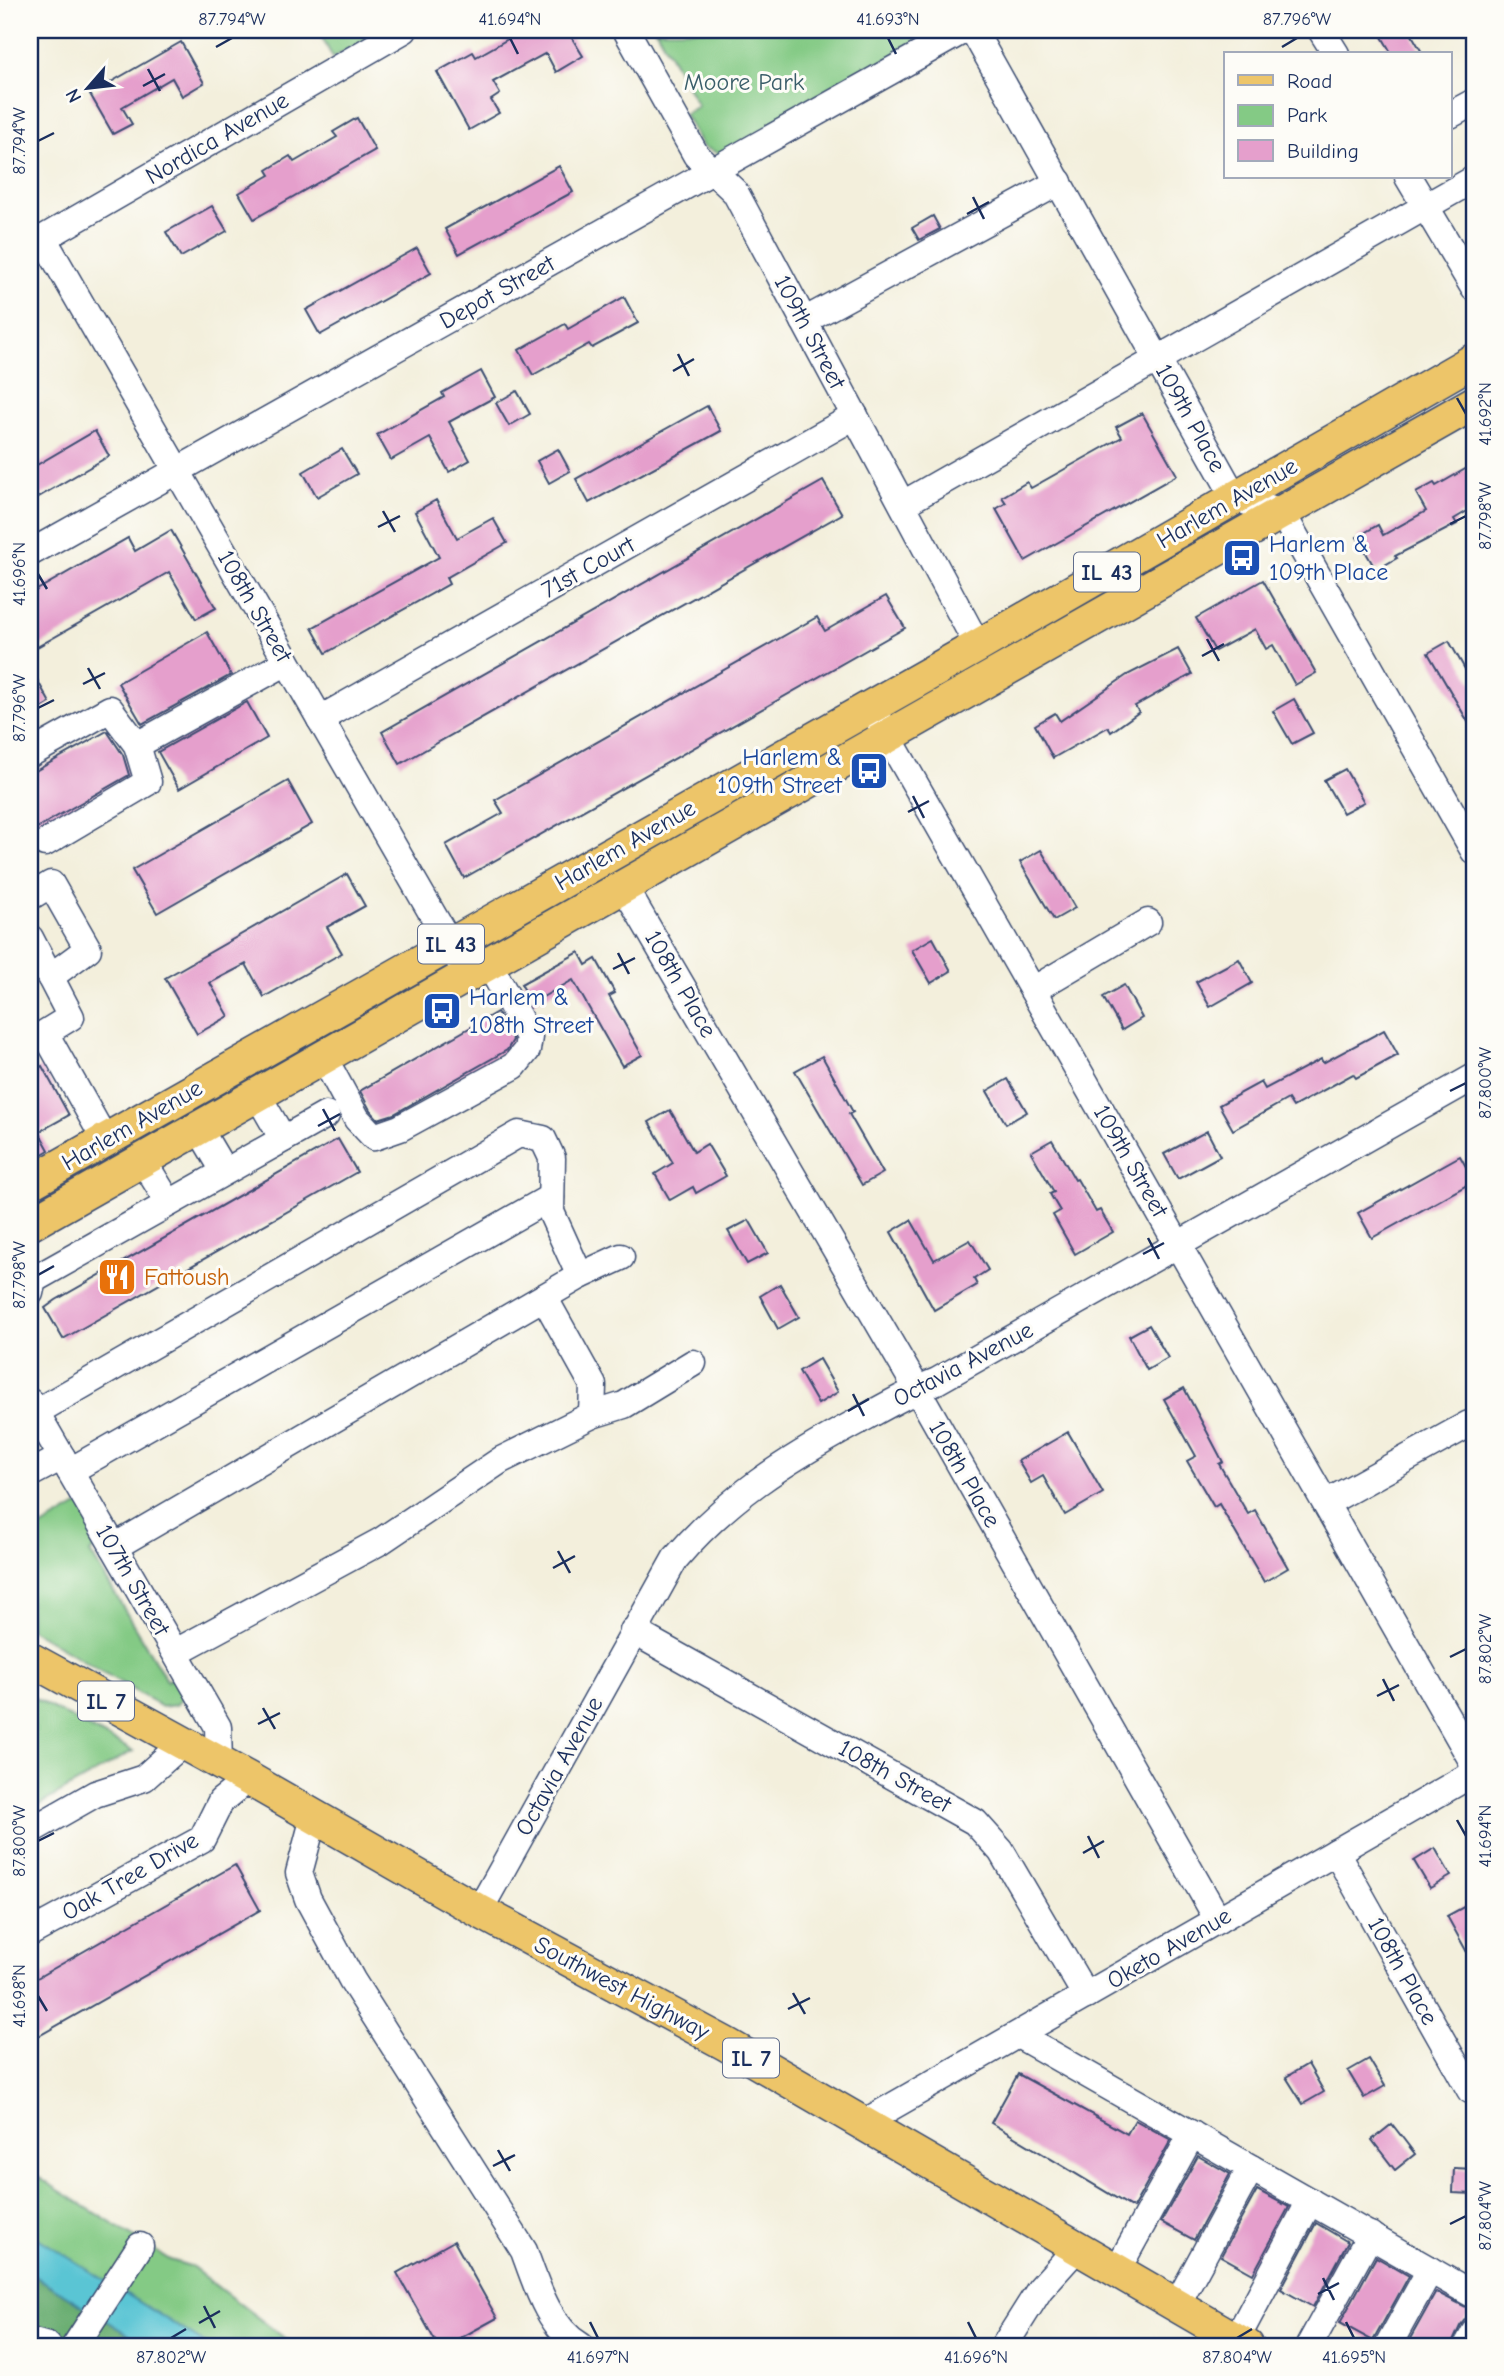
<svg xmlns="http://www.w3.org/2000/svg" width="1504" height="2376" font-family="'Comic Neue',sans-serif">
<rect width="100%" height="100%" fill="#fdfcf7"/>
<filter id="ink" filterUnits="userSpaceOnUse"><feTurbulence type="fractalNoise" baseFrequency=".0143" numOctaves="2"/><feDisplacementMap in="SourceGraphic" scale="14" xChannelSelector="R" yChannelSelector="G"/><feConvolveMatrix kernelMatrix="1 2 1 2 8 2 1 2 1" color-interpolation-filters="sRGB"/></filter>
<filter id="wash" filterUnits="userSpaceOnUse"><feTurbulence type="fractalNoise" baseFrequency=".00686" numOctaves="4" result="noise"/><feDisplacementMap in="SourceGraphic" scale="28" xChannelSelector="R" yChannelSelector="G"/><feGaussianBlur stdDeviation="1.57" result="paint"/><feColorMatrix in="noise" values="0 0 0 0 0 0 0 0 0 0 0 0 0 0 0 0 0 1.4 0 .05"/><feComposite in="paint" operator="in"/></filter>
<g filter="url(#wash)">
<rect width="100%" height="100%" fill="#f3efdc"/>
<g fill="#84ca85" stroke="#507c72" stroke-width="2">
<polygon points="318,30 367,30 371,37 333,58"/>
<polygon points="656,30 940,30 720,154 703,147 684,114 698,106"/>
<polygon points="81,1504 104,1542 90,1552 167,1681 180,1672 185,1695 176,1705 162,1707 30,1629 30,1534"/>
<polygon points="30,1696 133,1751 30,1810"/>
<polygon points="30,2172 170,2260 190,2266 295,2346 30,2346"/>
</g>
<polygon fill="#6bae72" stroke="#436e68" stroke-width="2" points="30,2273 138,2340 156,2346 30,2346"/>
<polygon fill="#5ac5d4" stroke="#3a7a99" stroke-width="2" points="30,2233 209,2346 156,2346 138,2340 30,2273"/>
<g id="blocks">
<g fill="#e59fcc">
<polygon points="524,30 567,30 583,56 556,72 546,53 493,82 500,94 491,100 499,113 469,130 437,72 473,52 476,57"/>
<polygon points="1378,30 1409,30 1423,54 1392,54"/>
<polygon points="181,42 204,83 182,96 172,78 122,107 132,124 113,134 90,94"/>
<polygon points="357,118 375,150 254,219 239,193 270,175 267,170 290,156 294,162 337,137 333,132"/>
<polygon points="559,166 573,192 459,254 445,229"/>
<polygon points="212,206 227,231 181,257 166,232"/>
<polygon points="933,216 940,229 919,240 912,228"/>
<polygon points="417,248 431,273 320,335 306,310"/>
<polygon points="624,297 638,323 592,348 589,344 533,375 519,350 565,324 568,329"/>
<polygon points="481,371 495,397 449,422 470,460 449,472 430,438 391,460 377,435 444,397 442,393"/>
<polygon points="517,391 530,414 509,426 496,403"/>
<polygon points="707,406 721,431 589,503 576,479"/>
<polygon points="1142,413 1177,475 1025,561 996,509 1006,503 1002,497 1027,482 1031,488 1122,437 1116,427"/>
<polygon points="95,431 109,456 30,502 30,469"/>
<polygon points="342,449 357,474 317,497 303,472"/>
<polygon points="558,449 570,471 549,483 537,461"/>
<polygon points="1474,464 1474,507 1454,519 1457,524 1395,556 1397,558 1376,570 1357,537 1378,525 1383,535 1426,511 1416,493 1434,483 1436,486"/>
<polygon points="823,481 842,514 400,764 382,732"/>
<polygon points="436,500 457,538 493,518 507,543 446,578 449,584 326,653 312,628 439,557 415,512"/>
<polygon points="171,530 216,608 196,619 169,572 30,651 30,594 128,538 135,551"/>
<polygon points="1263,580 1316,673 1295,685 1273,645 1266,649 1255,629 1215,651 1196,618"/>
<polygon points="886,596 905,628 464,878 446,845 503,813 495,800 817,617 825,631"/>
<polygon points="207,632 231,675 142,724 118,683"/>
<polygon points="1449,641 1474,685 1474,732 1428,653"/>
<polygon points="1178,649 1192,674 1135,706 1139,712 1111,732 1108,727 1053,758 1035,725 1055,713 1060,721 1127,675"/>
<polygon points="30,667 50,703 30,715"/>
<polygon points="1294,699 1313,733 1292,744 1273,711"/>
<polygon points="247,702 267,738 179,789 158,752"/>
<polygon points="107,731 123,755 129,775 35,829 30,821 30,774"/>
<polygon points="1345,769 1364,802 1343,813 1324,780"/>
<polygon points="288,781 312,824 157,913 132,870"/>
<polygon points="1041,850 1075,908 1054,920 1020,862"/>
<polygon points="347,874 365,906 327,927 342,953 264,997 246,964 210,983 229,1016 197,1034 165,978"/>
<polygon points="933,938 951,971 931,983 912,950"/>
<polygon points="579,952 586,965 596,959 615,993 609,996 642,1055 622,1066 573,980 532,1003 521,984"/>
<polygon points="1239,959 1252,983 1210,1007 1196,982"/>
<polygon points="1124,985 1142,1018 1122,1030 1103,997"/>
<polygon points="497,1012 513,1040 507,1050 394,1114 378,1119 370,1110 360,1091"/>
<polygon points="1384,1030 1398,1055 1356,1078 1353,1074 1293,1107 1288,1099 1233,1130 1219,1105 1261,1082 1265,1089 1321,1059 1323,1063"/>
<polygon points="822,1056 853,1112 849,1114 883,1173 862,1185 795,1071"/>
<polygon points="42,1066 69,1115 39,1132 49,1150 30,1161 30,1073"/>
<polygon points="1008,1079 1027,1112 1006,1124 987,1091"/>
<polygon points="670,1110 694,1152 707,1144 726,1176 696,1193 693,1187 670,1200 655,1174 673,1163 649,1122"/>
<polygon points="1207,1131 1220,1156 1178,1179 1164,1154"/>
<polygon points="338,1139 357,1172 63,1339 45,1308 56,1300"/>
<polygon points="1052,1140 1075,1180 1077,1179 1096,1212 1100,1210 1113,1232 1075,1254 1053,1215 1060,1211 1050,1194 1054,1192 1031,1152"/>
<polygon points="1460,1156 1474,1181 1372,1238 1358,1213"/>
<polygon points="749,1220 768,1253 747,1264 728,1231"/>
<polygon points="911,1220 934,1260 970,1240 988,1270 974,1279 977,1285 934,1310 891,1232"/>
<polygon points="780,1284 799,1317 778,1329 760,1296"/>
<polygon points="1149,1325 1168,1358 1147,1370 1129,1336"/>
<polygon points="819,1359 838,1392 818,1404 799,1371"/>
<polygon points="1184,1388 1223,1462 1219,1464 1248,1514 1255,1510 1288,1568 1264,1582 1219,1504 1214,1507 1187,1461 1196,1456 1164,1399"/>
<polygon points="1068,1432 1103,1493 1065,1515 1043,1476 1031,1483 1018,1461"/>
<polygon points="1435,1848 1451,1876 1430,1888 1414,1861"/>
<polygon points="235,1865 260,1910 30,2041 30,1982"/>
<polygon points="1469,1904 1474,1914 1474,1965 1447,1916"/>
<polygon points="1369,2059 1385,2086 1364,2098 1348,2071"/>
<polygon points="1308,2064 1324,2092 1303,2104 1286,2077"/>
<polygon points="1018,2074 1127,2134 1135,2120 1171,2140 1133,2208 991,2123"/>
<polygon points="1392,2124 1415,2154 1395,2170 1372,2140"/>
<polygon points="1198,2156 1230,2174 1194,2240 1161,2222"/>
<polygon points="1454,2168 1474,2169 1474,2194 1453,2193"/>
<polygon points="1257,2190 1289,2207 1253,2274 1221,2256"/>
<polygon points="1316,2223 1348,2242 1313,2307 1281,2289"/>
<polygon points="454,2241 497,2318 446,2346 438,2346 397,2273"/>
<polygon points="1376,2257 1409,2276 1373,2341 1340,2323"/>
<polygon points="1436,2292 1472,2310 1460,2326 1451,2346 1406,2346"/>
</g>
</g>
</g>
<g filter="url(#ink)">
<use href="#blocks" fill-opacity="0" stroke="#3b4c71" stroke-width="2"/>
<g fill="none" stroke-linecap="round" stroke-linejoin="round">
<g stroke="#3b4c71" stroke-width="29">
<g id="minor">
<polyline points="626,30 696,155 735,192 978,646"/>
<polyline points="973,30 1235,498 1282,513 1474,851"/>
<polyline points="1321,30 1336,54"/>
<polyline points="1450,115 1474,102"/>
<polyline points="1408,177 1474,288"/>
<polyline points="43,238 467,974"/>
<polyline points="30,246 404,30"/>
<polyline points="804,321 1059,182"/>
<polyline points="903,504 1474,179"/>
<polyline points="30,553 964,30"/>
<polyline points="320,719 855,416"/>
<polyline points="878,719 1474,1764"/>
<polyline points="137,745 287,662"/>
<polyline points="30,754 110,709 137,745 148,782 45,843"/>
<polyline points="623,885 917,1389 1218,1920"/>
<polyline points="30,897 51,884 88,949 50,977"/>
<polyline points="30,938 71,1017 45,1033 105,1140"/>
<polyline points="1033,990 1148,922"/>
<polyline points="323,1056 357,1119 374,1137 400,1128 514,1066 527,1050 529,1037 488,962"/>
<polyline points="257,1094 283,1139"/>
<polyline points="198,1127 224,1171"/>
<polyline points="142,1159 169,1203"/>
<polyline points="30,1293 33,1280 326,1115"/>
<polyline points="544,1297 593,1385 592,1415"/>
<polyline points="30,1402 218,1727 219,1763"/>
<polyline points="36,1412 519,1134 543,1139 552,1158 551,1212 580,1276"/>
<polyline points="70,1471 551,1197"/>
<polyline points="30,1474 62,1457"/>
<polyline points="1326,1503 1469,1424"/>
<polyline points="114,1547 580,1276 621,1257"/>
<polyline points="633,1631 975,1822 1001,1851 1086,1996"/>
<polyline points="176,1652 381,1541 501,1460 592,1415 624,1405 693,1363"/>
<path d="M314 1817 299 1873 308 1899 352 1980 524 2251C536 2284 549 2328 581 2346"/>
<polyline points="30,1831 95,1794 144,1778 183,1743"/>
<polyline points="1336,1852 1470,2090"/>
<path d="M479 1911 675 1559C727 1498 785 1461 855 1423 882 1408 909 1392 937 1381L1474 1077"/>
<polyline points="30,1933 202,1839 221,1801 249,1779"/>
<polyline points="1018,2035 1474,2295"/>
<polyline points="865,2122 1474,1773"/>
<polyline points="1116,2272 1192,2134"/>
<polyline points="1176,2306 1251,2168"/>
<polyline points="30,2341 48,2346"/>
<polyline points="75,2346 140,2246"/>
<polyline points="1004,2346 1040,2289 1076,2249"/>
<polyline points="1235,2346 1236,2340 1310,2201"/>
<polyline points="1309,2346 1370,2235"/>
<polyline points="1388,2346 1430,2270"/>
<polyline points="1467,2346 1474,2333"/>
</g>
</g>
<g stroke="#3b4c71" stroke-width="36">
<g id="major">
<polyline points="30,1183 978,646 1474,360"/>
<polyline points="30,1224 1474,403"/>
<polyline points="30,1659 249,1779 479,1911 726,2044 1247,2346"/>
</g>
</g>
<use href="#minor" stroke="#fff" stroke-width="26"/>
<use href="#major" stroke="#edc569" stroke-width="33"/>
</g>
</g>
<path fill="none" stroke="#1b2f5e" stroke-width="2.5" d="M510 38 518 54M888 38 896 54M216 47 232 38M1282 47 1297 38M148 69 160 91M143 86 165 74M38 141 54 133M973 197 984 219M967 214 989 202M678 354 689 376M673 371 694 359M1457 398 1466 414M383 511 395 532M1450 524 1466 516M378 527 400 516M38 574 47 589M1207 639 1219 661M1202 656 1224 644M88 668 100 689M83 684 105 673M38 708 54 700M913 796 924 818M908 812 929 801M618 953 629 974M613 969 635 958M1450 1091 1466 1083M323 1109 335 1131M318 1126 340 1114M1148 1238 1159 1259M1143 1254 1164 1243M38 1275 54 1266M853 1394 864 1416M848 1411 869 1399M558 1551 570 1573M553 1568 575 1556M1450 1657 1466 1649M1383 1679 1394 1701M1377 1696 1399 1685M263 1708 275 1729M258 1724 280 1713M1457 1820 1466 1836M1088 1836 1099 1858M38 1841 54 1833M1083 1853 1104 1841M793 1993 805 2014M38 1996 47 2011M788 2009 810 1998M498 2150 510 2171M493 2166 515 2155M1450 2224 1466 2216M1323 2278 1334 2300M1318 2294 1339 2283M204 2306 215 2328M590 2322 598 2338M968 2322 976 2338M1346 2322 1354 2338M199 2323 220 2311M171 2338 186 2329M1237 2338 1252 2329"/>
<defs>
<g id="bus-square" transform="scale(2.0125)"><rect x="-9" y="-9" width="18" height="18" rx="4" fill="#1a4fb4" stroke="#fdfcf7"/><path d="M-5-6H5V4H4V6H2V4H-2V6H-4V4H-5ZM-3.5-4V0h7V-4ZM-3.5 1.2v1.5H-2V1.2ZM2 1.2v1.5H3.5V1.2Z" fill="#fff"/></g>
<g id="restaurant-square" transform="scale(2.0125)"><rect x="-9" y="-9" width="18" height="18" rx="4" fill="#e8710a" stroke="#fdfcf7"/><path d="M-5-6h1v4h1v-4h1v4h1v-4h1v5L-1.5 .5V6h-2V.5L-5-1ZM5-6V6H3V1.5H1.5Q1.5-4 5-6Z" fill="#fff"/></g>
</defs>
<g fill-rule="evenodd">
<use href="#bus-square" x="1242" y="558"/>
<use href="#bus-square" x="869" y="771"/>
<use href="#bus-square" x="442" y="1011"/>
<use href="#restaurant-square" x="117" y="1277"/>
</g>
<g text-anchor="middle" stroke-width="6" stroke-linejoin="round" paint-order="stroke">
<g fill="#fdfcf7" stroke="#5f6c8c" stroke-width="2">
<rect x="1074" y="552.5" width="66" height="39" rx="5"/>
<rect x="418" y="924.5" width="66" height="39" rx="5"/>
<rect x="78" y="1681.5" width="56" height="39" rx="5"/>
<rect x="723" y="2038.5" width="56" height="39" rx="5"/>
</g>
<g font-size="23" font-weight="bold" fill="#1b2f5e">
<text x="1107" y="580">IL 43</text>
<text x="451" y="952">IL 43</text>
<text x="106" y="1709">IL 7</text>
<text x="751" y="2066">IL 7</text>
</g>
<g font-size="24" fill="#3a5e6a" stroke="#fdfcf7">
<text x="744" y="90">Moore Park</text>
</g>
<g font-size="24" fill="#1b2f5e" stroke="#fdfcf7">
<text transform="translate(217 138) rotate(-30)" y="8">Nordica Avenue</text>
<text transform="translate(497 292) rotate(-29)" y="8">Depot Street</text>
<text transform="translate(810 332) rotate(62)" y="8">109th Street</text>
<text transform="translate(1191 418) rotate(61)" y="8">109th Place</text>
<text transform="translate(1227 503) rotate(-30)" y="8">Harlem Avenue</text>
<text transform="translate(588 567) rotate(-29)" y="8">71st Court</text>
<text transform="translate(255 606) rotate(60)" y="8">108th Street</text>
<text transform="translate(625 845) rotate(-30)" y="8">Harlem Avenue</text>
<text transform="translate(681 984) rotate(60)" y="8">108th Place</text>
<text transform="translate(132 1125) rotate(-30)" y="8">Harlem Avenue</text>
<text transform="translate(1131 1161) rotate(60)" y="8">109th Street</text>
<text transform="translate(963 1364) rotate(-28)" y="8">Octavia Avenue</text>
<text transform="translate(965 1474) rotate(60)" y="8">108th Place</text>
<text transform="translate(133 1580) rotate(60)" y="8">107th Street</text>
<text transform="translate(559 1766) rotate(-61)" y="8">Octavia Avenue</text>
<text transform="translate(895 1776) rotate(29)" y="8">108th Street</text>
<text transform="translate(130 1876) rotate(-30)" y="8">Oak Tree Drive</text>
<text transform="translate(1169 1948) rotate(-30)" y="8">Oketo Avenue</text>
<text transform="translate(1403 1971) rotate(61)" y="8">108th Place</text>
<text transform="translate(622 1988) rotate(28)" y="8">Southwest Highway</text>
</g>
<g font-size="24" fill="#164399" stroke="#fdfcf7" text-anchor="start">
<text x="1269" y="552">Harlem &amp;<tspan x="1269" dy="28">109th Place</tspan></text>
<text x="842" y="765" text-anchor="end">Harlem &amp;<tspan x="842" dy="28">109th Street</tspan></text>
<text x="469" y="1005">Harlem &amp;<tspan x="469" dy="28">108th Street</tspan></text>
</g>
<g font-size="24" fill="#c56008" stroke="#fdfcf7" text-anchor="start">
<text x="144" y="1285">Fattoush</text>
</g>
</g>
<rect width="1504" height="2376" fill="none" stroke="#fdfcf7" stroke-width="77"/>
<rect x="1224" y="52" width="228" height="126" fill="#fdfcf7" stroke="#a3aaba" stroke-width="2"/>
<rect x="1238" y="75" width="35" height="10" fill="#edc569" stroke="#a3aaba" stroke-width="2"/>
<text x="1287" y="88" font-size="21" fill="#1b2f5e">Road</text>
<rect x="1238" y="105" width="35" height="21" fill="#84ca85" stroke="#a3aaba" stroke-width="2"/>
<text x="1287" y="122" font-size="21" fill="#1b2f5e">Park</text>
<rect x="1238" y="140" width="35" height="21" fill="#e59fcc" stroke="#a3aaba" stroke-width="2"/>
<text x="1287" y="158" font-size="21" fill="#1b2f5e">Building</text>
<g transform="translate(88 88) rotate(242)" stroke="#fdfcf7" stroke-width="5" paint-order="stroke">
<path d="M0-5L12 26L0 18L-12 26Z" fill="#1b2f5e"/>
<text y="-10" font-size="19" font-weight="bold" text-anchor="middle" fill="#1b2f5e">N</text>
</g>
<rect x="38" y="38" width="1428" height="2300" fill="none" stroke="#1b2f5e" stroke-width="2.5"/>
<g font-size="18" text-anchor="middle" fill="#1b2f5e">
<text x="232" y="25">87.794°W</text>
<text x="510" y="25">41.694°N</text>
<text x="888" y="25">41.693°N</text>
<text x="1297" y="25">87.796°W</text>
<text transform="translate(19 141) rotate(-90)" y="6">87.794°W</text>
<text transform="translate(1485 414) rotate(-90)" y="6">41.692°N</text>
<text transform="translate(1485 516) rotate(-90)" y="6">87.798°W</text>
<text transform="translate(19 574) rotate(-90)" y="6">41.696°N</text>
<text transform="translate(19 708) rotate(-90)" y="6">87.796°W</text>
<text transform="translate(1485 1083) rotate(-90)" y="6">87.800°W</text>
<text transform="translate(19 1275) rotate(-90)" y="6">87.798°W</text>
<text transform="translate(1485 1649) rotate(-90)" y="6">87.802°W</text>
<text transform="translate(1485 1836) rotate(-90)" y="6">41.694°N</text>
<text transform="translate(19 1841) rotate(-90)" y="6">87.800°W</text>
<text transform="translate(19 1996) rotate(-90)" y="6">41.698°N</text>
<text transform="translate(1485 2216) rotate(-90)" y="6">87.804°W</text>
<text x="171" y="2363">87.802°W</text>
<text x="598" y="2363">41.697°N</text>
<text x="976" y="2363">41.696°N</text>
<text x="1237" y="2363">87.804°W</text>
<text x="1354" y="2363">41.695°N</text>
</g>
</svg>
